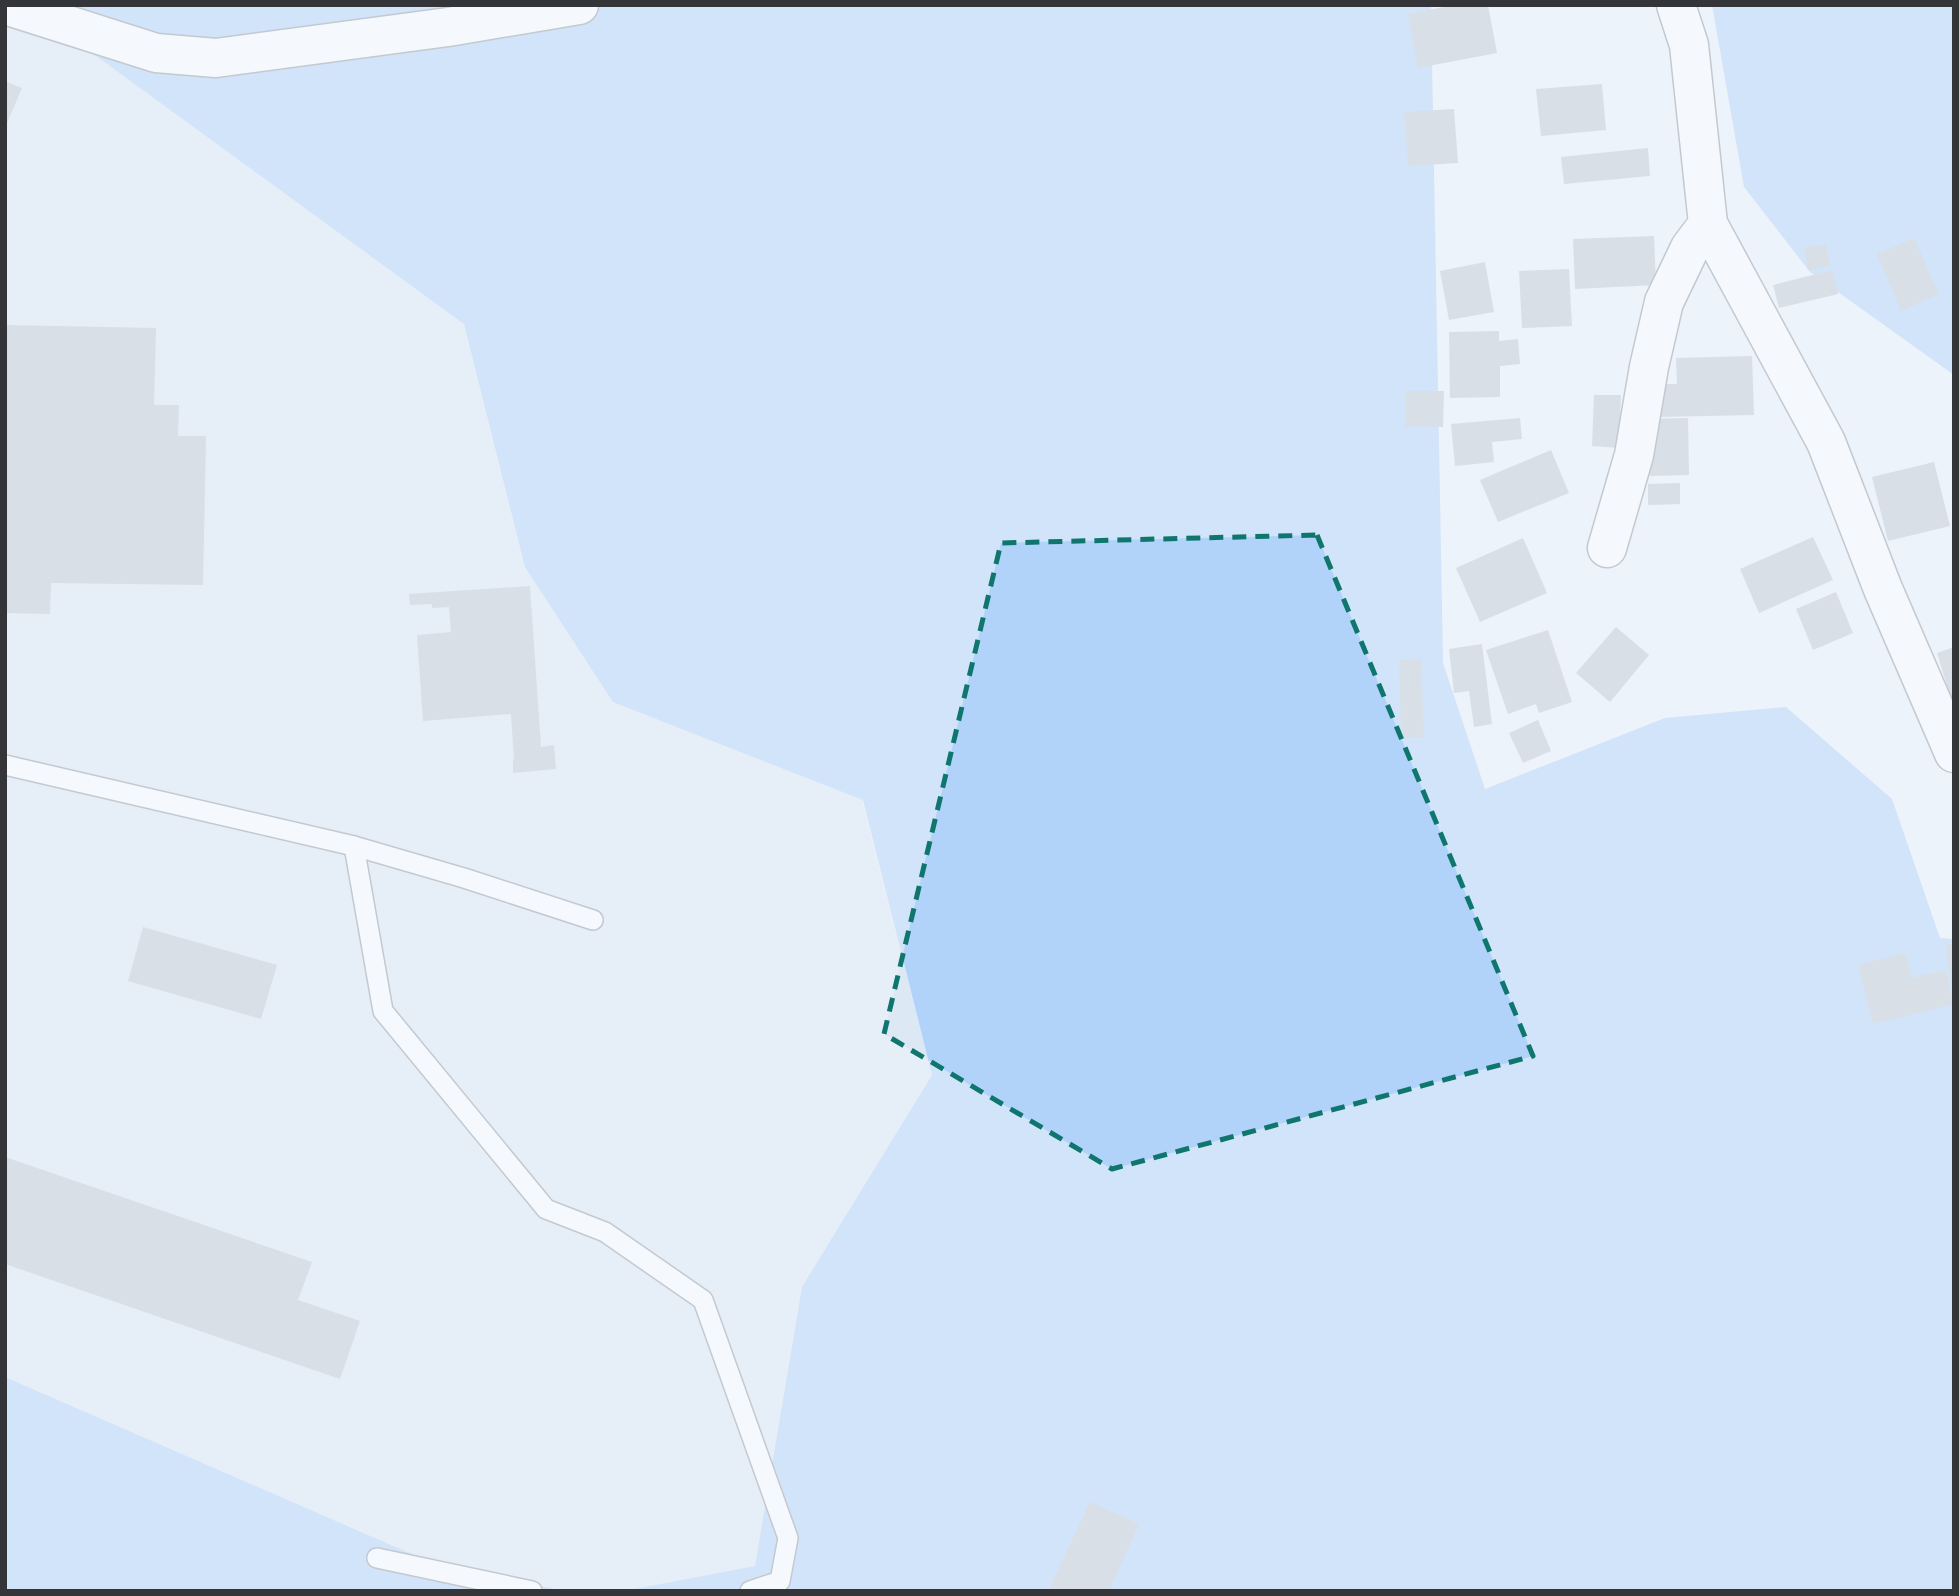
<svg xmlns="http://www.w3.org/2000/svg" width="1959" height="1596" font-family="'Noto Sans',sans-serif">
<rect width="100%" height="100%" fill="#edf3fa"/>
<polygon fill="#dde8f5" points="5,5 26,5 464,324 525,567 613,701 862,799 932,1075 802,1287 755,1567 624,1591 565,1591 437,1565 5,1377"/>
<g fill="#b1d2f9">
<polygon points="26,5 1431,5 1443,663 1485,789 1665,718 1786,707 1892,799 1940,938 1954,939 1954,1591 624,1591 755,1566 802,1287 932,1075 863,800 613,702 525,567 464,324"/>
<polygon points="1712,5 1954,5 1954,375 1810,272 1744,187"/>
<polygon points="5,1377 437,1565 565,1591 5,1591"/>
</g>
<g fill="#c2c8cf">
<polygon points="1454,5 1488,5 1497,53 1418,68 1408,14"/>
<polygon points="5,81 22,88 5,128"/>
<polygon points="1602,84 1606,130 1541,136 1536,89"/>
<polygon points="1454,109 1458,163 1408,166 1404,112"/>
<polygon points="1648,148 1650,176 1564,184 1561,157"/>
<polygon points="1654,236 1656,285 1575,289 1573,239"/>
<polygon points="1914,238 1939,294 1901,311 1877,254"/>
<polygon points="1826,244 1830,266 1808,270 1804,248"/>
<polygon points="1485,262 1494,312 1449,320 1440,271"/>
<polygon points="1569,269 1572,326 1522,328 1519,271"/>
<polygon points="1832,270 1838,294 1779,308 1773,285"/>
<polygon points="5,325 156,328 154,405 179,405 178,436 206,436 203,585 51,583 50,614 5,613"/>
<polygon points="1499,331 1499,341 1518,339 1520,364 1500,366 1500,397 1450,398 1449,332"/>
<polygon points="1752,356 1754,415 1658,417 1657,384 1677,384 1676,358"/>
<polygon points="1405,391 1444,391 1443,427 1405,426"/>
<polygon points="1594,395 1621,395 1619,448 1592,446"/>
<polygon points="1520,418 1522,439 1492,442 1494,462 1455,466 1451,424"/>
<polygon points="1688,418 1689,475 1650,476 1649,419"/>
<polygon points="1551,450 1569,493 1498,522 1480,480"/>
<polygon points="1934,462 1950,526 1888,541 1872,477"/>
<polygon points="1680,483 1680,504 1648,505 1648,484"/>
<polygon points="1813,537 1833,580 1759,613 1740,569"/>
<polygon points="1523,538 1547,593 1480,622 1456,568"/>
<polygon points="530,586 541,747 554,745 556,769 513,773 513,760 514,760 511,714 423,721 417,635 451,632 449,607 432,608 432,604 410,605 409,594"/>
<polygon points="1836,592 1853,633 1813,650 1796,609"/>
<polygon points="1616,627 1649,655 1610,702 1576,673"/>
<polygon points="1548,630 1572,702 1539,713 1536,704 1508,714 1486,650"/>
<polygon points="1482,644 1492,724 1474,727 1469,691 1454,693 1449,649"/>
<polygon points="1954,647 1954,704 1953,705 1937,653"/>
<polygon points="1421,659 1424,737 1401,738 1399,660"/>
<polygon points="1538,720 1551,751 1523,763 1509,733"/>
<polygon points="143,927 277,965 261,1019 128,981"/>
<polygon points="1954,944 1954,987 1951,987 1946,945"/>
<polygon points="1905,953 1912,978 1945,970 1954,1004 1873,1024 1858,965"/>
<polygon points="5,1157 312,1262 298,1300 360,1321 340,1379 5,1264"/>
<polygon points="1090,1502 1139,1524 1109,1591 1054,1591 1049,1589"/>
</g>
<g fill="none" stroke-linecap="round" stroke-linejoin="round">
<g stroke="#92989e" stroke-width="22">
<g id="lane">
<polyline points="5,765 354,846 464,878 593,920"/>
<polyline points="354,846 383,1011 546,1209 605,1232 703,1300 788,1538 780,1581 750,1591"/>
<polyline points="377,1558 532,1591"/>
</g>
</g>
<g stroke="#92989e" stroke-width="41">
<g id="street">
<polyline points="5,5 156,53 216,58 448,27 579,5"/>
<polyline points="1708,224 1826,442 1883,589 1954,753"/>
<polyline points="1607,548 1634,455 1649,367 1664,302 1690,248 1708,224 1689,45 1676,5"/>
</g>
</g>
<use href="#lane" stroke="#fff" stroke-width="19"/>
<use href="#street" stroke="#fff" stroke-width="38"/>
</g>
<path d="M0 0H1959V1596H0ZM1317 535 1533 1056 1112 1169 884 1034 1001 543Z" fill="#edf3fa" fill-opacity=".55" fill-rule="evenodd"/>
<path fill="none" stroke="#0f766e" stroke-width="5" stroke-dasharray="14 9" stroke-linejoin="round" d="M1317 535 1533 1056 1112 1169 884 1034 1001 543Z"/>
<rect width="1959" height="1596" fill="none" stroke="#333538" stroke-width="14"/>
</svg>
